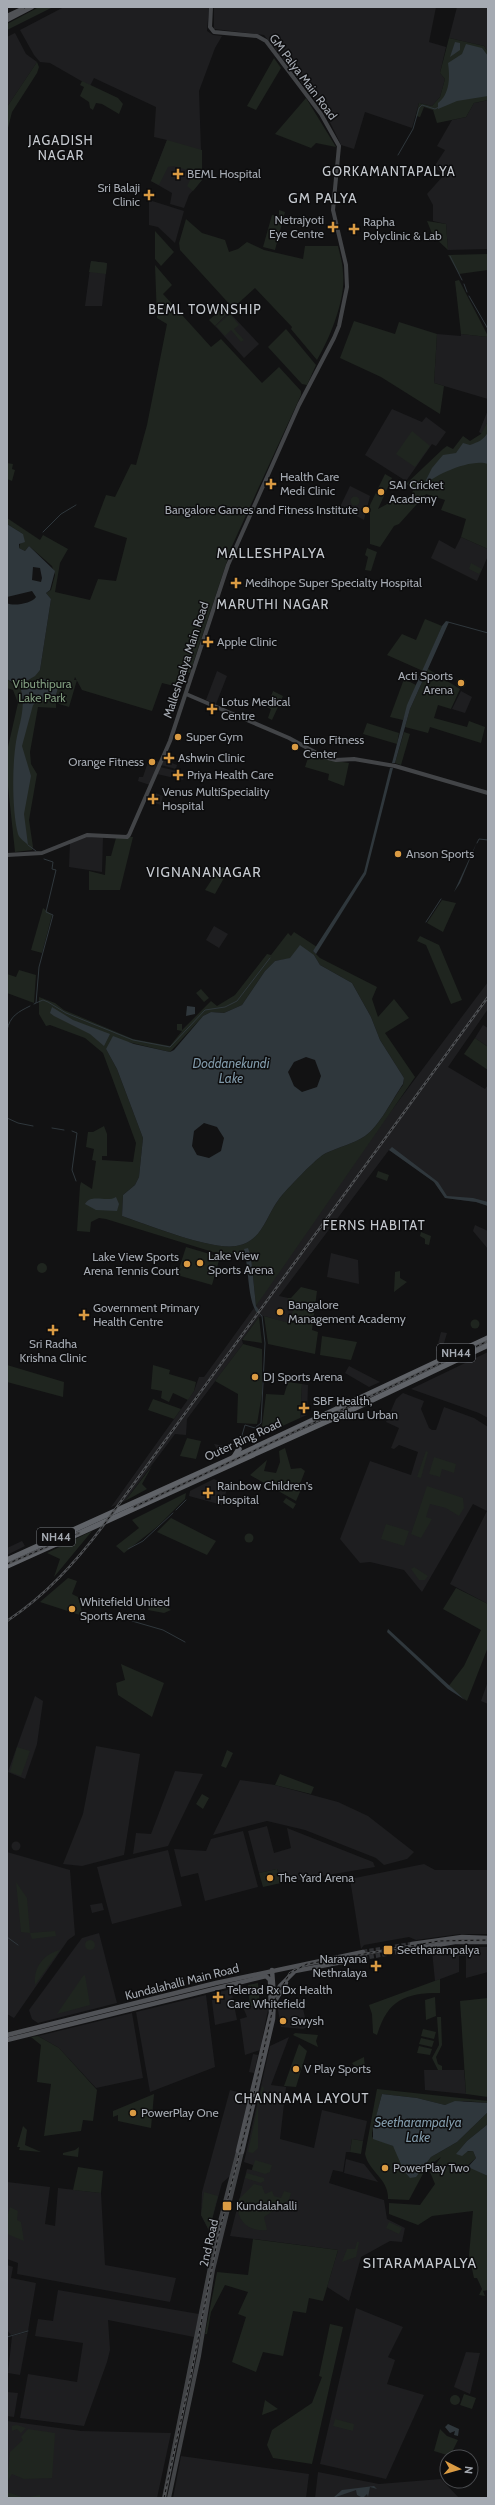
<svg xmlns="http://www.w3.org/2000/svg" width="495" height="2505" font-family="Cabin,sans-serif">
<rect width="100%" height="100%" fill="#121213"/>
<g fill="#1e1e20">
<polygon points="64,7 209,7 207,31 213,35 222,36 215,48 199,91 202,180 189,195 184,208 170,204 172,193 151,181 167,140 154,137 156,107 94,78 90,86 50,63 40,62 34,55 20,30"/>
<polygon points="214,7 436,7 429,42 446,47 440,73 445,79 440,97 432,106 419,103 412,128 365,112 354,149 341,145 327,116 264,35 214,29"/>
<polygon points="457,7 488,7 488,52 484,46 449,38"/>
<polygon points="15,33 26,54 37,62 7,107 7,37"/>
<polygon points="488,100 488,249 448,250 446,224 433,221 433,205 427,194 444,175 434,167 445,150 437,146 452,120 466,117 474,103"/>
<polygon points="149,200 184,211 175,243 158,227 149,225"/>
<polygon points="91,261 107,263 102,306 85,306"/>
<polygon points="229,312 259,344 244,358 215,326"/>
<polygon points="437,334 461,336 461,334 488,337 488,399 434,383"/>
<polygon points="392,409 422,422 426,417 446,432 436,446 432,444 406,481 365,455"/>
<polygon points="488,410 488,421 482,434 479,432"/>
<polygon points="350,486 370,496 364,520 340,507"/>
<polygon points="461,537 488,549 488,556 477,581 431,558 439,540 455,549"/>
<polygon points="217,671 227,676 216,704 206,700"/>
<polygon points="461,691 472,697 465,713 452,709"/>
<polygon points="149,759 160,762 150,785 138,781 139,777 143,777"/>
<polygon points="164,760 177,765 176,769 161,765"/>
<polygon points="160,767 185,773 183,780 157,774"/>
<polygon points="153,792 163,796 161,805 149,801"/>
<polygon points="84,837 103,837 102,872 69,867 70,842"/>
<polygon points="214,926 228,934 219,948 206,940"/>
<polygon points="488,982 488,1009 448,1067 485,1089 488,1085 488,1206 476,1202 445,1198 434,1182 389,1150 279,1296 288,1298 288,1305 294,1308 290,1324 264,1316 259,1317 242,1340 243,1344 187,1419 186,1435 175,1434 125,1501 111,1507 194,1391 199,1377 204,1377 254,1308 257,1312 256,1306 268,1286 376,1131"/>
<polygon points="483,1025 488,1028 488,1047 475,1038"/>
<polygon points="475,1225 488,1231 488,1249 473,1231"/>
<polygon points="331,1253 358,1260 359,1284 327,1277"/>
<polygon points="441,1332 447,1333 441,1353 436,1351"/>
<polygon points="488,1352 488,1418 479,1413 411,1389"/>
<polygon points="349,1366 380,1382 369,1387 345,1373"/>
<polygon points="302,1384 308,1385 307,1415 300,1418"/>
<polygon points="403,1393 424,1401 421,1409 429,1428 432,1430 436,1430 444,1407 474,1418 488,1427 488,1604 450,1584 487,1511 473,1504 422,1592 404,1570 370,1562 360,1563 340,1539 370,1461 411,1475 418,1452 399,1445 394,1449 391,1448 399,1428 386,1422 396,1399"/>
<polygon points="214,1444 224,1446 228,1452 221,1456"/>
<polygon points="214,1479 228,1486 222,1505 189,1496 190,1491"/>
<polygon points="22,1541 25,1546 7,1555 7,1548"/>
<polygon points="488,1681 488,1704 481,1701"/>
<polygon points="35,1696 43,1701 37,1744 25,1779 8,1772"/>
<polygon points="96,1746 140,1754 124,1855 82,1866 63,1864 83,1814"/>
<polygon points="175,1771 203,1774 168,1846 133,1854 136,1833 151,1834"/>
<polygon points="240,1780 275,1785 338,1802 368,1816 414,1852 407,1859 384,1865 376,1858 305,1830 267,1821 213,1835"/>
<polygon points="267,1826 274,1853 291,1848 287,1828 373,1862 375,1867 281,1883 277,1869 259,1873 248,1831"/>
<polygon points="243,1831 258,1887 205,1901 198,1873 181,1877 174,1849 206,1851 211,1839"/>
<circle cx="16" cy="1846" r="4.5"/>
<polygon points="168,1850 182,1906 112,1924 97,1867"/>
<polygon points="7,1852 70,1870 75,1935 68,1940 14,2018 7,2014"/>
<polygon points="424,1864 435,1870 488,1870 488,1934 460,1934 416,1940 409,1937 364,1945 361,1949 350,1879"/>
<polygon points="102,1903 104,1910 92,1913 90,1905"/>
<polygon points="99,1933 117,2003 38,2023 32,2019 29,2010 82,1938"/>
<polygon points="458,1947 488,1947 488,1972 466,1978 466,1956 459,1956 459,1972 435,1981 432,1951"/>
<polygon points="231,1989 237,2020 215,2025 211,1994"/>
<polygon points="206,1995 215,2067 150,2092 136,2012"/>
<polygon points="301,1999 307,2027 303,2029 281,2027 278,2010 279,2004"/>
<polygon points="269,2005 260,2050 245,2055 240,2019 247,2017 243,2007"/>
<polygon points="132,2013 143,2078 96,2088 59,2048 38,2036"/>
<polygon points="289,2037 271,2085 286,2087 280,2139 314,2148 322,2110 367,2121 363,2141 352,2139 350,2152 346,2152 343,2172 333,2170 329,2183 384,2200 387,2219 405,2228 402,2242 390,2241 361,2257 349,2301 327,2287 338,2250 230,2236 247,2169 252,2170 253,2165 244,2162 270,2046"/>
<polygon points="253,2054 258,2055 254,2073 249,2072"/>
<polygon points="424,2070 464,2070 466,2094 425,2090"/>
<polygon points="230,2090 249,2095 230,2176 222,2183 209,2231 201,2215 202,2192"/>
<polygon points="346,2159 364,2164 378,2182 344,2173"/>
<polygon points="7,2182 50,2187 45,2224 55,2226 58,2188 101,2193 105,2265 176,2278 170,2302 17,2274 18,2263 7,2259"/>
<polygon points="7,2265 13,2267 11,2278 36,2283 28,2331 11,2335 7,2330"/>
<polygon points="58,2290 199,2314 194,2337 108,2320 110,2350 107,2362 84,2426 20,2418 28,2374 77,2382 83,2343 35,2336 38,2319 53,2321"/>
<polygon points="356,2308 403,2327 388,2357 395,2360 387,2384 424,2395 386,2479 320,2464"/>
<polygon points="28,2332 20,2375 8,2373 12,2336"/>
<polygon points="466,2352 480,2353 470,2394 454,2387"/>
<polygon points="7,2392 18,2393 14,2417 7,2416"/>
<polygon points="7,2421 81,2431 171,2433 157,2498 7,2498"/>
<polygon points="181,2456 309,2474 306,2498 173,2498"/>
<polygon points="318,2472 379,2484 441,2479 459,2498 315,2498"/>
</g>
<g fill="#1f251f" fill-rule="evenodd">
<polygon points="39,7 53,7 7,30 7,24"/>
<polygon points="449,38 484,46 488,52 488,100 474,103 466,117 437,123 433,110 424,107 420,117 416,116 419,103 432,106 440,97 445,79 440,73"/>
<polygon points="274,58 281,68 256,110 247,106"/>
<polygon points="37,62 39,67 37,73 12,112 7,132 7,107"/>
<polygon points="82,81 118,98 123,104 119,114 102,104 96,103 93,110 90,108 89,102 80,96 84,87 80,85"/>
<polygon points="306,98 336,147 316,143 311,148 275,134"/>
<polygon points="167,140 202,150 202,180 193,191 187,186 194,172 174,166 168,167 159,185 151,181"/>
<polygon points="279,210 285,212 275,250 263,247 272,215 279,216"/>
<path d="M186 219 202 233 225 240 229 252 238 249 247 242 264 250 303 259 305 246H338C340 255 343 264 343 273 346 299 330 338 317 360L291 329 292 327 255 288 233 308 180 250 179 243Z"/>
<polygon points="427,221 446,224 448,250 433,236"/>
<polygon points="155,231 174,252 161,266 155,259"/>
<polygon points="487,254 488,270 459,274 448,255"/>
<polygon points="91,261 107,263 106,274 89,272"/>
<polygon points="155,265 172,285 163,294 211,347 221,339 262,383 279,367 301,391 301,395 232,546 190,673 183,671 178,687 162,683 152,711 82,690 75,677 74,680 77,680 69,707 56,703 56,708 38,707 30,752 31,764 37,774 29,820 33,847 32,850 15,852 7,777 8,747 18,703 13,690 7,688 7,679 14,685 40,670 51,599 46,593 51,590 55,575 52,566 29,546 25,551 19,548 23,534 7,524 7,518 40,540 43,535 68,549 60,563 55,592 90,600 98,579 116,581 127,538 94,527 106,495 115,497 131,464 136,465 147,425 167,324 157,318"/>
<polygon points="459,280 488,336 488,337 461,334 455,281"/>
<polygon points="224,307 229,312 215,326 209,320"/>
<polygon points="230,314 239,325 234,329 244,340 241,342 231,330 225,336 216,326"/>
<polygon points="354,321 395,334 399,322 437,334 434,383 444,386 440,414 381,377 340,358"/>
<polygon points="286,329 316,365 307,385 302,384 268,347"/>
<polygon points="488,421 488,549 461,537 466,519 441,510 445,500 426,494 399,524 394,526 380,547 370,544 370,505 385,474 392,478 378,509 400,497 410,496 414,489 406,484 443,449 447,446 453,449 463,436 470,441 481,434"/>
<polygon points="412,431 430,446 415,467 396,454"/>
<polygon points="7,463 13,464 12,469 15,470 12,481 7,479"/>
<circle cx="355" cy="501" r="4.5"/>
<polygon points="367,548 377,552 371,571 365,570 368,557 365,555"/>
<polygon points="471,563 482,569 479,574 469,569"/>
<polygon points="425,619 442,626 423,671 387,655 402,634 416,640"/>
<polygon points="428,669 460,689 451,709 438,705 434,718 467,727 469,721 485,727 481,743 430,727 428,733 405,727 410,709"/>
<circle cx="461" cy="683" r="5"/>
<polygon points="404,679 416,685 403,720 390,717"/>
<polygon points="273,691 283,696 272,720 268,718 271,709 267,707"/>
<polygon points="367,723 399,733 397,744 363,734"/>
<polygon points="404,732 410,734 401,765 395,763"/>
<polygon points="310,752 323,759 349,763 344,786 328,780 329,774 305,767"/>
<polygon points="129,837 133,837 120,890 89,890 89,871 105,875 106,856 111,856 116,838"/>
<polygon points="220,867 229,869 215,894 205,890"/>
<polygon points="442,900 456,903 443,932 427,923"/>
<polygon points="43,908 52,915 42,953 31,950"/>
<path d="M294 932 317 947 313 951 320 958 377 987 372 999 378 1017 394 999 409 1018 385 1033 415 1077 256 1306 251 1257 244 1249 247 1261 233 1254 213 1252 106 1219 99 1218 91 1222 90 1232 77 1231 80 1186 81 1182 92 1189 96 1161 92 1160 94 1149 86 1147 88 1132H93L104 1126 107 1134V1156H102V1160L133 1162 136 1143 103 1053 85 1038 50 1025 46 1026 39 1014V997L55 1003 64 1010 133 1039 170 1046 182 1031 177 1030V1024H182V1030L211 1001 217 1006 235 995 267 954 271 955 288 933 291 936ZM314 955 320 965 352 983 371 1017 380 1040 404 1078 403 1085C393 1098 379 1127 365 1136 353 1144 339 1147 326 1153 318 1156 285 1191 279 1199 265 1218 262 1242 236 1246 209 1250 149 1225 122 1216L123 1195 135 1185 139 1177 143 1138 117 1069 106 1049 128 1042 170 1052 203 1016 211 1012 224 1013 242 1005 265 971 275 961Z"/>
<polygon points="420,936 439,945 462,1000 451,1004 426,945 417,941"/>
<polygon points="19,970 36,975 34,1003 7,993 7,974 16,977"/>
<polygon points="201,989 209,998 204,1002 196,993"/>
<polygon points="475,1038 488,1047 488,1070 464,1054"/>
<polygon points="378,1171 389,1175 387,1181 376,1177"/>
<polygon points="421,1232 431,1236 429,1245 425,1244 425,1239 420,1236"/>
<polygon points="186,1247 220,1257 212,1285 177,1275"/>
<circle cx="42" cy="1268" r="5"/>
<polygon points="400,1271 400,1278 407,1282 394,1292 395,1272"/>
<polygon points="301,1287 317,1291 312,1330 318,1332 315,1354 268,1344 264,1316 289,1323 294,1308 288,1305 288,1298 291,1298"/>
<polygon points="259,1317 262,1343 242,1340"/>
<circle cx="475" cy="1324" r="4.5"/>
<polygon points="322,1336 357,1342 351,1360 320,1355"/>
<polygon points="243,1344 262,1349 262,1394 257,1424 237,1423 238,1394 215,1381"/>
<polygon points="7,1365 64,1382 63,1397 7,1382"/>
<polygon points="153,1365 170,1370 169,1374 196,1382 194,1391 188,1400 173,1393 169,1402 161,1398 162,1391 151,1389"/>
<polygon points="288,1382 302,1384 300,1418 265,1434 262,1426 266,1394 284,1395"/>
<polygon points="153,1399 181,1409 174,1419 148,1410"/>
<polygon points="187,1438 201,1441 196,1459 180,1456"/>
<polygon points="285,1448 291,1469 301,1468 305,1471 300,1484 303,1485 296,1501 250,1475 267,1460 264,1471 276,1473 280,1462 279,1451"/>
<polygon points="426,1451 428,1452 421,1478 417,1477"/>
<polygon points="434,1457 456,1464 454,1473 442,1469 440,1477 429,1474"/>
<polygon points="152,1466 142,1484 147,1489 125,1501"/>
<polygon points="427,1486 463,1498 464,1508 459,1516 446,1508 430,1504 426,1517 432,1519 421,1538 411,1534"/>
<polygon points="186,1493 185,1499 158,1526 124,1553 116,1546 139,1528 132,1520"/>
<polygon points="286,1498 296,1504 293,1509 283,1502"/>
<polygon points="171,1518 216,1541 207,1555 157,1532"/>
<polygon points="386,1524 409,1531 404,1546 381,1539"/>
<polygon points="92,1531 54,1577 60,1559 47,1553"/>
<circle cx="249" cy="1538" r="4.5"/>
<polygon points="414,1567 428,1576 425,1580 419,1580 411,1569"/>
<polygon points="68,1578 77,1581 72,1594 78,1597 83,1616 40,1602"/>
<polygon points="456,1588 488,1604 488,1647 467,1701 448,1687 464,1666 481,1630 443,1609"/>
<polygon points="160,1603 171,1610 164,1613 148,1610 149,1606 156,1608"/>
<polygon points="121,1664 164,1683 152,1717 118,1695 116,1683 125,1680"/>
<polygon points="17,1747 30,1751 21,1776 10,1772"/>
<polygon points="227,1750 233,1753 226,1768 221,1766"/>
<polygon points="280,1774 314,1787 311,1794 275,1785"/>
<polygon points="202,1794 209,1798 203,1809 196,1804"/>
<polygon points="277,1869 281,1883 263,1887 259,1873"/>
<polygon points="16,1882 27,1898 30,1933 55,1931 56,1936 32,1939 30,1933 21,1932"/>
<circle cx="90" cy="1945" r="5"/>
<path d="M60 1950 35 1985C33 1968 43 1954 60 1950Z"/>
<polygon points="85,1975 90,2005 57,2014 83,1976"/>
<path d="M440 1979V1993C404 1993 388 2000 377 2035L373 2033 372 2014 369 2005Z"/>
<polygon points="258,1983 260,2006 250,2006 248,1985"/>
<polygon points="435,1997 436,2016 426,2020 425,2000"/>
<polygon points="488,1998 488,2097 466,2094 460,2001"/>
<polygon points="437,2017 441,2017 442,2045 436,2057 438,2064 442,2066 442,2070 438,2070 432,2058 439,2045"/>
<polygon points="423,2029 436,2032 434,2039 421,2036"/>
<polygon points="295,2033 318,2035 316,2041 318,2047 293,2035"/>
<polygon points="38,2036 59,2048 97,2090 93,2121 83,2120 81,2131 44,2136 51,2084 37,2082 41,2045 31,2037"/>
<polygon points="421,2038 434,2041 432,2047 419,2044"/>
<polygon points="299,2044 307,2051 296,2087 284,2086"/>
<polygon points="419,2046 432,2049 430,2055 417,2053"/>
<polygon points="364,2057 365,2068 361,2065 356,2068 352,2063"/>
<polygon points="262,2086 264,2088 258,2108 258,2148 253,2153 248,2152"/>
<path d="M377 2089 488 2101V2103L464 2101 445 2105 417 2098 382 2094 372 2133V2137L393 2146 418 2174 431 2157 457 2142 488 2112V2124L467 2141 458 2152 473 2151 476 2158 468 2165 488 2176V2290L483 2291 485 2296 479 2295 482 2289 477 2278H474L469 2255 473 2211 432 2216 418 2225 389 2214V2203L420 2205 435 2184 430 2172 441 2157 426 2168 409 2200 388 2199C389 2179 369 2172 365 2154Z"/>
<polygon points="154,2094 151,2128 118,2121 118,2115 113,2117 113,2111"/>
<polygon points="23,2126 27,2130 25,2145 41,2152 19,2150 20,2147 17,2147"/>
<polygon points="352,2139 363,2141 361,2154 350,2152"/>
<polygon points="79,2147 78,2157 63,2155 63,2153 75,2150"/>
<polygon points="255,2160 272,2165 270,2172 265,2174 252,2170"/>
<polygon points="78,2167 103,2171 101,2193 73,2190"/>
<polygon points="247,2173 264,2178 264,2181 261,2183 245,2178"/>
<path d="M254 2184 262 2186 265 2194 272 2191 274 2196 281 2198 284 2191 291 2193 289 2200 264 2217 267 2230C247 2232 234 2219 239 2199Z"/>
<polygon points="204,2192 218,2196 209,2230 201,2215"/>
<polygon points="10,2207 18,2211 17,2220 21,2222 24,2241 7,2234 7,2217"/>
<polygon points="389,2222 402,2228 399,2234 386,2228"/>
<polygon points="253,2239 338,2250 323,2301 309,2298 306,2313 293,2311 283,2356 263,2352 256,2372 232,2362 246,2317 238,2314 248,2292 225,2285 211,2312 207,2334 205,2334 217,2272 248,2275"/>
<polygon points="357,2242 359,2242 356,2257 342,2262 347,2249 355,2249"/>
<polygon points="330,2324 343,2327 312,2464 273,2458 267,2445 272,2430 312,2403 322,2377 319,2376"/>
<polygon points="464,2394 476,2398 472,2409 460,2405"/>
<circle cx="455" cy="2400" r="5"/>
<polygon points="265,2400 278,2409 262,2415"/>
<polygon points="335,2419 354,2424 353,2431 333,2426"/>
<polygon points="17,2425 26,2428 21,2433 17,2429 12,2431 12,2426"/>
<polygon points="28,2429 55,2433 52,2478 24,2479 12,2474 7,2482 10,2452 23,2440 21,2437"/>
<polygon points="440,2429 447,2436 458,2440 450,2456 434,2451"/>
<polygon points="7,2492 25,2498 40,2495 40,2498 7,2498"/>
</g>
<g fill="#2f373c" fill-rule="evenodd">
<polygon points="455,42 460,43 460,50 450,57"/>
<path d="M466 44 482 48 488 56V96L457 101 438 109V103C450 94 450 77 448 63L462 54Z"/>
<path d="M488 432V464C472 458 432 475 422 488L432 468 443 455 456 453 463 443 470 445C478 442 484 440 488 432Z"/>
<path d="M7 524 23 534 25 542 19 544V548L25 551 29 546 55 571 50 590 46 593 51 599 40 670 35 676 18 686 7 679V603C13 607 33 603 36 597L32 591 7 597ZM33 567 40 568 42 578 41 582 32 580Z"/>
<polygon points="446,621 449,622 410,709 395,763 392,763 407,705 442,626"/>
<path d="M40 679 57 681C59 689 57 695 51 700L38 701 33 705 22 746 31 776 24 814 28 845C25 842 19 838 18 834 12 811 12 766 16 742 19 724 26 708 21 690Z"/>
<polygon points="390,768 393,768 366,874 316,954 313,951 364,872"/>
<polygon points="477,842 460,883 454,892"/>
<path d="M300 945 314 955 320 965 352 983 371 1017 380 1040 404 1078 403 1084C393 1098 379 1127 365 1136 353 1144 339 1147 326 1153 318 1156 285 1191 279 1199 265 1218 262 1242 236 1246 209 1250 149 1225 122 1216L123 1195 135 1185 139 1177 143 1138 117 1069 106 1049 113 1036 134 1044 170 1052 174 1050 203 1016 211 1012 224 1013 242 1005 265 971 275 961 290 958ZM306 1057 315 1060 321 1076 317 1087 302 1092 294 1086 288 1072 294 1062ZM204 1123 217 1127 224 1138 221 1151 209 1158 197 1155 192 1146 194 1131Z"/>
<polygon points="187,1006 195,1007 195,1014 186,1016"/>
<polygon points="52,1007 73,1020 110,1034 104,1046 90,1034 54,1016 50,1013"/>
<polygon points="392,1147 438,1182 447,1196 473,1198 488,1202 488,1206 476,1202 445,1198 434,1182 389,1150"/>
<path d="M116 1197 119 1204 117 1211 96 1210 85 1204C91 1193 107 1203 116 1197Z"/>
<path d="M248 1248 251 1257 256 1306 259 1310 257 1313C247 1299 249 1267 244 1249Z"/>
<polygon points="388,1629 465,1700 448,1689 387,1632"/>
<polygon points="382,2094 417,2098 445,2105 455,2101 488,2103 488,2112 457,2142 431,2157 416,2177 410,2178 404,2171 393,2146 373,2139 373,2128"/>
<polygon points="488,2124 488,2176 468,2167 476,2158 473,2151 468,2151 462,2156 456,2154 467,2141"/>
<polygon points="448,2424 459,2429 458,2436 454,2435 455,2431 450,2433 445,2427"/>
<polygon points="374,2486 377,2489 370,2487 368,2497 367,2494 363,2498 357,2495 356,2490 333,2498 342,2490"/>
</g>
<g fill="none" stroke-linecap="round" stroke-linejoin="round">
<g stroke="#2f373c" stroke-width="1">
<polyline points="398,155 413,129 419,108 422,105 435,109 439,107"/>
<polyline points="450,256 462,280"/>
<polyline points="464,284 467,292"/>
<polyline points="469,296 488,329"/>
<polyline points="43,532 61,514 76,505"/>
<polyline points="448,622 488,633"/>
<polyline points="477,843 479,839 488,840"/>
<polyline points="28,845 36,851"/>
<polyline points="426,922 441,899"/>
<polyline points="36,1003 43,1000 48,1002 66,1013 133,1040 170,1047 205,1010 225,1007 237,1001 270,958"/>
<polyline points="34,1004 36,1003 39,967 53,915 46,912 56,870 52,869 53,862 44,859"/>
<path d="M7 1030C10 1016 18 1012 30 1006"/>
<polyline points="7,1118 18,1123 33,1126"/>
<polyline points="52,1128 64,1130"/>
<polyline points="72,1131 77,1133 72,1170 76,1181"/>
<polyline points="225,1447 240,1442 245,1425 255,1428 261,1423 265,1343 262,1316 257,1311"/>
<polyline points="176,1510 186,1500"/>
<polyline points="128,1549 143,1541 173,1513"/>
<polyline points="132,1621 163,1630 185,1642"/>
<polyline points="7,1937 18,1945"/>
<polyline points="7,2337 28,2331"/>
</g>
<g stroke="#2f3033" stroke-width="4.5" stroke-dasharray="4.5 2" stroke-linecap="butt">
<polyline points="363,1952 412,1944"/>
<polyline points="363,1958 413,1949"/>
</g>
<g stroke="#424447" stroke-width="4">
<polyline points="186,694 289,738 324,757 336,760 354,759 395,766 488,793"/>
<polyline points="7,855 42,853 87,835 127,837 129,835 170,741 228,565 299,405 334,338 339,326 347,287 346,265 333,210 339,146 321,114 266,41 257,36 214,32 210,27 211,7"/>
<polyline points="164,2498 216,2237 238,2151"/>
<polyline points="169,2498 199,2356 213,2270 242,2152"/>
</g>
<g stroke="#505256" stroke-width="4.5">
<polyline points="7,16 22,9"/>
<polyline points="7,20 32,7"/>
<polyline points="412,1944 462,1937 488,1938"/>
<polyline points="413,1949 455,1942 488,1942"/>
<polyline points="275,1996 280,1986 295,1971 363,1958"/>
<polyline points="275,2001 286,1983"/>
<polyline points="7,2035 216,1983 363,1952"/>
<polyline points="7,2040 266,1976 270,1980 271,2013 238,2151 242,2152 273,2019 274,1998 272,1970"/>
</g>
<g stroke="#606368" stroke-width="5.5">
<polyline points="234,1457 239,1449"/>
<polyline points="7,1560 226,1461 488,1338"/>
<polyline points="7,1566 330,1420 488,1345"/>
</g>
<g stroke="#4d4f52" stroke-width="2.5">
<g id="rail">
<polyline points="134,1507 488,1341"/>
<polyline points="7,1564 79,1533"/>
<path d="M7 1621C46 1595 75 1563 103 1526L488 997"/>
<polyline points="164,2498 191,2375 218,2237 250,2112 275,1999 290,1973 307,1964 439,1941 488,1940"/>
</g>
</g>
<use href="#rail" stroke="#0d0d0e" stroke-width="1" stroke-dasharray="3" stroke-linecap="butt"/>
</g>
<g fill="#da9b43" stroke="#0d0d0e" stroke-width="1.5">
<path d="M176 168h4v4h4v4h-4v4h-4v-4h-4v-4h4z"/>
<path d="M147 189h4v4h4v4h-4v4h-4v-4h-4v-4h4z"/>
<path d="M331 221h4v4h4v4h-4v4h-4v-4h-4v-4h4z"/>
<path d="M352 223h4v4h4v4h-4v4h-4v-4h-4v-4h4z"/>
<path d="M269 478h4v4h4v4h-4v4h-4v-4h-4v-4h4z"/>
<circle cx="381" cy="492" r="4"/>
<circle cx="366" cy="510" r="4"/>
<path d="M234 577h4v4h4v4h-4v4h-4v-4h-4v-4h4z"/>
<path d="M206 636h4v4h4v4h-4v4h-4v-4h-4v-4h4z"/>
<circle cx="461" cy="683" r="4"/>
<path d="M210 703h4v4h4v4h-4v4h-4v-4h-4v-4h4z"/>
<circle cx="178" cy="737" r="4"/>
<circle cx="295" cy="747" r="4"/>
<path d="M167 752h4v4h4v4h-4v4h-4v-4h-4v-4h4z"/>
<circle cx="152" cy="762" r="4"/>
<path d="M176 769h4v4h4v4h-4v4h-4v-4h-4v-4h4z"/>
<path d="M151 793h4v4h4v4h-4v4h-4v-4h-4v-4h4z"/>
<circle cx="398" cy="854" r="4"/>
<circle cx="200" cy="1263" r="4"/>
<circle cx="187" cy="1264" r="4"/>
<circle cx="280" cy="1312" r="4"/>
<path d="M82 1309h4v4h4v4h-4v4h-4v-4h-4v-4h4z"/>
<path d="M51 1324h4v4h4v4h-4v4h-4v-4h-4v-4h4z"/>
<circle cx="255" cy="1377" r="4"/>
<path d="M302 1402h4v4h4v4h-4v4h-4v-4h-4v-4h4z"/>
<path d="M206 1487h4v4h4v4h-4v4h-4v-4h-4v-4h4z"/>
<circle cx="72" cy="1609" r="4"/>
<circle cx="270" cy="1878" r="4"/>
<rect x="383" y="1945" width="10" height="10" rx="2"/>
<path d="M374 1960h4v4h4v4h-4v4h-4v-4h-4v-4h4z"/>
<path d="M216 1991h4v4h4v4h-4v4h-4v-4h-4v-4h4z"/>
<circle cx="283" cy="2021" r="4"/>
<circle cx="296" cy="2069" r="4"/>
<circle cx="133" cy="2113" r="4"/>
<circle cx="385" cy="2168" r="4"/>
<rect x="222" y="2201" width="10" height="10" rx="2"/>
</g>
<g text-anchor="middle" stroke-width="3" stroke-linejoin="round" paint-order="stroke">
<g fill="#0d0d0e" stroke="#777b81" stroke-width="1">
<rect x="437" y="1344" width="38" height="18" rx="3"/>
<rect x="37" y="1528" width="38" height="18" rx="3"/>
</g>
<g font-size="11" font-weight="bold" fill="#a5aab2">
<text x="456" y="1357">NH44</text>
<text x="56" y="1541">NH44</text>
</g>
<g font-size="12" fill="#a5aab2" stroke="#0d0d0e">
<text transform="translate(303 77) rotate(53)" y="4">GM Palya Main Road</text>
<text transform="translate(186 660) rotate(-72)" y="4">Malleshpalya Main Road</text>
<text transform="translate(243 1440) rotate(-25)" y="4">Outer Ring Road</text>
<text transform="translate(182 1982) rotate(-14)" y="4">Kundalahalli Main Road</text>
<text transform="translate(209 2243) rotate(-77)" y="4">2nd Road</text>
</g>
<g font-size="12" fill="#a5aab2" stroke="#0d0d0e" text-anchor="start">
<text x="187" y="178">BEML Hospital</text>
<text x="140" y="192" text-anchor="end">Sri Balaji<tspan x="140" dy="14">Clinic</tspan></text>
<text x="324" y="224" text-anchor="end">Netrajyoti<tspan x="324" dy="14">Eye Centre</tspan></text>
<text x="363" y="226">Rapha<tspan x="363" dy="14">Polyclinic &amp; Lab</tspan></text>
<text x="280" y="481">Health Care<tspan x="280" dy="14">Medi Clinic</tspan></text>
<text x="389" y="489">SAI Cricket<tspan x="389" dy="14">Academy</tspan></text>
<text x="358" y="514" text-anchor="end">Bangalore Games and Fitness Institute</text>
<text x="245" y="587">Medihope Super Specialty Hospital</text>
<text x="217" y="646">Apple Clinic</text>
<text x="453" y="680" text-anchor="end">Acti Sports<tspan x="453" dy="14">Arena</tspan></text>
<text x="221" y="706">Lotus Medical<tspan x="221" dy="14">Centre</tspan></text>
<text x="186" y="741">Super Gym</text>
<text x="303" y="744">Euro Fitness<tspan x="303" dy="14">Center</tspan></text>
<text x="178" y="762">Ashwin Clinic</text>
<text x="144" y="766" text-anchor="end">Orange Fitness</text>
<text x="187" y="779">Priya Health Care</text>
<text x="162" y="796">Venus MultiSpeciality<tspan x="162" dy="14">Hospital</tspan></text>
<text x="406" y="858">Anson Sports</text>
<text x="208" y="1260">Lake View<tspan x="208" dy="14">Sports Arena</tspan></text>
<text x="179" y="1261" text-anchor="end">Lake View Sports<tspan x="179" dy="14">Arena Tennis Court</tspan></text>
<text x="288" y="1309">Bangalore<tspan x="288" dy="14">Management Academy</tspan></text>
<text x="93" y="1312">Government Primary<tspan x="93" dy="14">Health Centre</tspan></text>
<text x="53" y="1348" text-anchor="middle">Sri Radha<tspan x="53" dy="14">Krishna Clinic</tspan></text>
<text x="263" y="1381">DJ Sports Arena</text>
<text x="313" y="1405">SBF Health,<tspan x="313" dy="14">Bengaluru Urban</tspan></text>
<text x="217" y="1490">Rainbow Children's<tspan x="217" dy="14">Hospital</tspan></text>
<text x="80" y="1606">Whitefield United<tspan x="80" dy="14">Sports Arena</tspan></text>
<text x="278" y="1882">The Yard Arena</text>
<text x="397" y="1954">Seetharampalya</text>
<text x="367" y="1963" text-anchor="end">Narayana<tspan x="367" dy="14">Nethralaya</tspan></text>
<text x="227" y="1994">Telerad Rx Dx Health<tspan x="227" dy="14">Care Whitefield</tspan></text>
<text x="291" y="2025">Swysh</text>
<text x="304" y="2073">V Play Sports</text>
<text x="141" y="2117">PowerPlay One</text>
<text x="393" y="2172">PowerPlay Two</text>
<text x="236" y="2210">Kundalahalli</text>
</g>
<g font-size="12" fill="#7f9b7e" stroke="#0d0d0e">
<text x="42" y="688">Vibuthipura<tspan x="42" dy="14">Lake Park</tspan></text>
</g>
<g font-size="13" letter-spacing="1" fill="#c5c9cf" stroke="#0d0d0e">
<text x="61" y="145">JAGADISH<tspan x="61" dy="15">NAGAR</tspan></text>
<text x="389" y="176">GORKAMANTAPALYA</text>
<text x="205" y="314">BEML TOWNSHIP</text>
<text x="273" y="609">MARUTHI NAGAR</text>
<text x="374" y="1230">FERNS HABITAT</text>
<text x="302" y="2103">CHANNAMA LAYOUT</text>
</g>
<g font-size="13" font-style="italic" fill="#8099a9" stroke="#0d0d0e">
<text x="231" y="1068">Doddanekundi<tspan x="231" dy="15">Lake</tspan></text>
<text x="418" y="2127">Seetharampalya<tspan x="418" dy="15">Lake</tspan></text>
</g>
<g font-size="14" letter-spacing="1" fill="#c5c9cf" stroke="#0d0d0e">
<text x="323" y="203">GM PALYA</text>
<text x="271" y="558">MALLESHPALYA</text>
<text x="204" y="877">VIGNANANAGAR</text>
<text x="420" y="2268">SITARAMAPALYA</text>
</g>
</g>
<rect width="495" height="2505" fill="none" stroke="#a5aab2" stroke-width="16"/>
<g transform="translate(459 2469) rotate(96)"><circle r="19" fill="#0d0d0e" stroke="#4a4c50"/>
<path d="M0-3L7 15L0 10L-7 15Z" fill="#da9b43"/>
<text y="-6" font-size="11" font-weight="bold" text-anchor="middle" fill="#a5aab2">N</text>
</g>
</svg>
